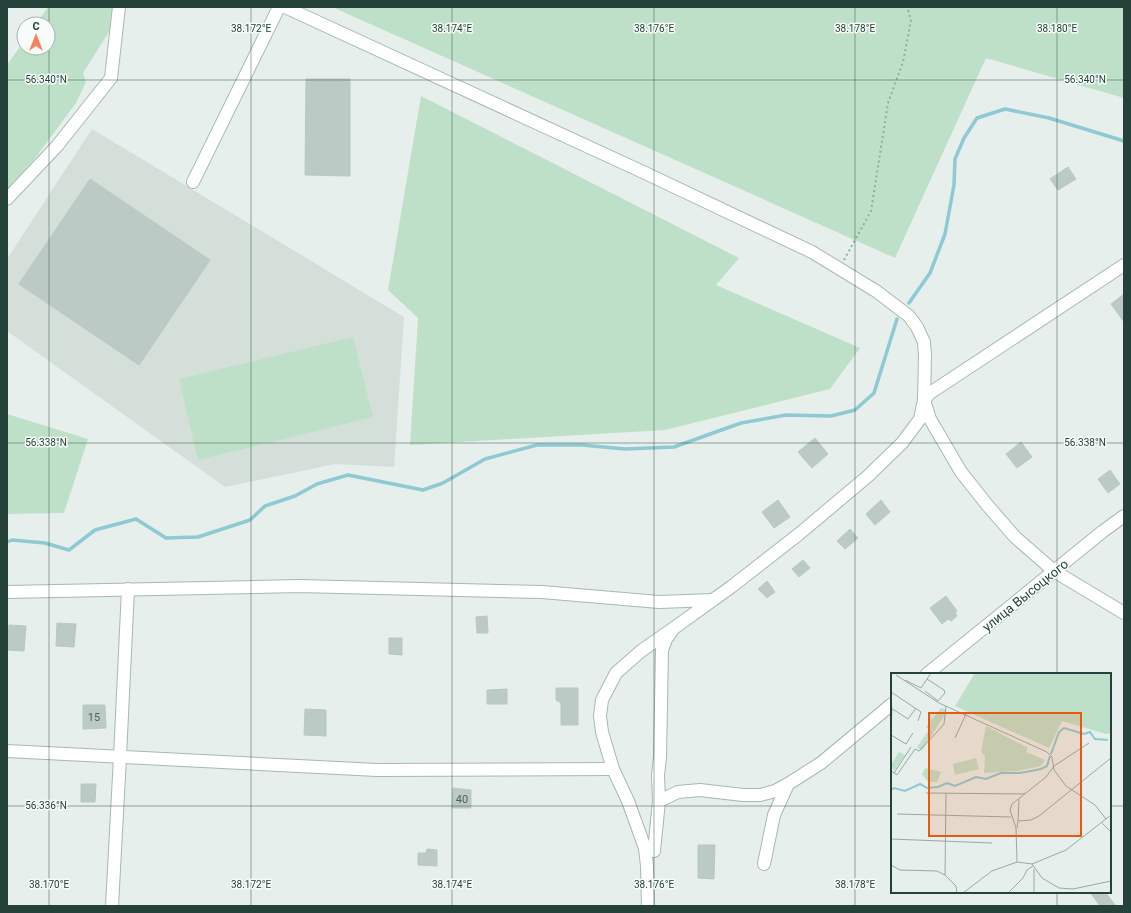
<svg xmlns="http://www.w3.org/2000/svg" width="1131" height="913" font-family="Roboto,sans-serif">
<rect width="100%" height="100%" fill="#e6efeb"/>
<polygon fill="#d4dfda" points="92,129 404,317 394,467 335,464 225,487 7,331 7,259"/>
<g fill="#bfe0c8">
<polygon points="48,7 124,7 124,8 83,73 86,82 76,103 33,161 11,185 20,191 7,206 7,65 24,41 24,48 48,48 48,24 36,24"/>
<polygon points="332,7 1124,7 1124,98 986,58 895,258"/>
<polygon points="421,96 739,258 716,285 860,348 830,389 665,430 410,445 418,318 388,290"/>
<polygon points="353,337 373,417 198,460 179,379"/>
<polygon points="7,414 88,439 64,513 7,514"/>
</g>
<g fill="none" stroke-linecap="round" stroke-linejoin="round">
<g stroke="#8ec9d4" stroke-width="3.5">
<polyline points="909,303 930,273 945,234 954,185 955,159 964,138 977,118 1005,109 1049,118 1124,141"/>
<polyline points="7,542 12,540 45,543 69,550 95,530 136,519 166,538 198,537 250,520 265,506 295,496 317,484 348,475 423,490 443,483 485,459 537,445 582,445 625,449 674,447 741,423 786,415 831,416 855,410 874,393 897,319"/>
</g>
</g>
<g fill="#bbcac4" stroke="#b8c9c2">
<polygon points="306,79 350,79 350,176 305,175"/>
<polygon points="1068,167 1076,179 1058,190 1050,179"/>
<polygon points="90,179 210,260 139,365 19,284"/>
<polygon points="1124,294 1124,322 1111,304"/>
<polygon points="815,438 828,454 812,468 798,452"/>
<polygon points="1021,442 1032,457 1017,468 1006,454"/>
<polygon points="1110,470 1120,484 1108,493 1098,479"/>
<polygon points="778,500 790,517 774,528 762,512"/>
<polygon points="881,500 890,512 875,525 866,514"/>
<polygon points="850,529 858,538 845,549 837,541"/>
<polygon points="803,560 810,568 799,577 792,569"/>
<polygon points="767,581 775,592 767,598 758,589"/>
<polygon points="946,596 957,611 955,612 957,616 951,621 948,619 942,624 930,608"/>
<polygon points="487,616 488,633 477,633 476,617"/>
<polygon points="57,623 76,624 74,647 56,646"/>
<polygon points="9,625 26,626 24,651 7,650"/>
<polygon points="389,638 402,638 402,655 389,654"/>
<polygon points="556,688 578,688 578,725 561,725 561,703 556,700"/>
<polygon points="507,689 507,704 487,704 487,690"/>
<polygon points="83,705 105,705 106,728 83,729"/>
<polygon points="305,709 326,710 326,736 304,735"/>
<polygon points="81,784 96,784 95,802 81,802"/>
<polygon points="453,788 471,790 471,808 452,808"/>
<polygon points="698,845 715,845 714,879 698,878"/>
<polygon points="427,849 437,850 437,866 418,865 418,853 426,853"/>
<polygon points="1090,892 1105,892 1116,906 1100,906"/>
</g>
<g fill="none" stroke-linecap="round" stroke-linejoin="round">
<g stroke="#a8b8b2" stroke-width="14">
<g id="minor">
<polyline points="285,7 643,172 812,252 876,291 909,316 917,327 924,342 925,356 924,400 930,419 961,472 988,506 1015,537 1054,571 1124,613"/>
<polyline points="193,182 279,7"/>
<polyline points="7,199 57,146 111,78 119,7"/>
<polyline points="7,592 299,586 542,592 659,602 713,600"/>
<polyline points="927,674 1102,532 1124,516"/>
<polyline points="7,751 377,770 613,769"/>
<polyline points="659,801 658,775 660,757 662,650 666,639 672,631"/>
<polyline points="645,848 654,851 659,801 678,792 700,790 743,795 760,795 775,791 788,784 821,763 892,704"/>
<polyline points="764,864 774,815 788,784"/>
<polyline points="112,906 120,757 128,589"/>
<polyline points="648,906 647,866 645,848 628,801 613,769 602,732 600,716 602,700 616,673 641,651 674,628 731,587 799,534 868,476 902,443 920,419 924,400 930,393 1124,265"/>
</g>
</g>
<polyline stroke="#86b3a5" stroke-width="2" stroke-dasharray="2 3" stroke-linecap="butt" points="844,260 871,211 888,103 903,62 911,20 907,7"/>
<use href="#minor" stroke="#fff" stroke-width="12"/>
</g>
<path fill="none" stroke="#24423a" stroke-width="1" stroke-opacity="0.45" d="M49 7V906M251 7V906M452 7V906M654 7V906M855 7V906M1057 7V674M7 80H1124M7 443H1124M7 806H892M1110 806H1124M1057 892V906"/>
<g text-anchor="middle" stroke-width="3" stroke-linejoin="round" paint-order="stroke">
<g font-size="11" fill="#4a645c">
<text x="94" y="721">15</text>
<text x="462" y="803">40</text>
</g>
<g font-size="13" fill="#24423a" stroke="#f7fbf9">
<text transform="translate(1025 595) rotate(-39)" y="5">улица Высоцкого</text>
</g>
</g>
<g transform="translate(891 673)">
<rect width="220" height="220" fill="#e6efeb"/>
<path d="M84 0H220V60L215 61 171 48 158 75 64 33ZM50 35 54 36V41L31 78 26 74 38 57 35 54ZM95 53 137 75 135 79 154 87 150 93 127 98 93 100 94 83 90 79ZM8 79 14 82 3 98 0 92ZM85 85 88 96 64 102 62 91ZM34 95 50 99 46 109H37L31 101Z" fill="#bfe0c8"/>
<path fill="none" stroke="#8ec9d4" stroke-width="2" d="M160 81 168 59 173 55 193 61 199 59 204 66 217 67M0 117 3 115 14 118 29 111 36 115 47 114 56 110 64 113 85 104 95 106 110 100H129L150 96 156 93 159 83"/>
<path fill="none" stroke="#98aaa4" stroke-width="1" d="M5 2 48 30 156 79 161 84 163 97 175 113 204 132 215 146M14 7 30 15 40 0M34 18 47 28 54 20 53 17 36 6M0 19 30 39 27 48M0 35 17 46 25 35M0 53 1 36M0 62 15 71 22 60M64 65 75 41M0 98 6 102 24 76 28 78 45 60 53 51 55 33M3 100 20 74M35 120 134 121M55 120 54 202 65 213 66 220M6 141 120 144M127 148 128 126M211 150 220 159M126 155 127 148 140 147 148 143 220 85M0 166 101 170M126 189 125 155 119 137 121 131 155 104 163 93 198 70M141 191 175 177 220 142M141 191 151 205 168 215 182 216 220 208M0 192 9 197 46 198 54 202M72 220 101 198 126 189 141 191M117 220 132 205 136 197 142 193M143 220V196"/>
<path fill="#e8590c" fill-opacity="0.15" stroke="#e8590c" stroke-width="2" d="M38 40H190V163H38Z"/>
<rect width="220" height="220" fill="none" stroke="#24423a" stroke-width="2"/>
</g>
<g font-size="10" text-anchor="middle" fill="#24423a" stroke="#f7fbf9" stroke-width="3" stroke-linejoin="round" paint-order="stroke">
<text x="251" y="32">38.172°E</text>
<text x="452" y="32">38.174°E</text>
<text x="654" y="32">38.176°E</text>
<text x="855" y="32">38.178°E</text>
<text x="1057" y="32">38.180°E</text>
<text x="46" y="83">56.340°N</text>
<text x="1085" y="83">56.340°N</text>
<text x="46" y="446">56.338°N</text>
<text x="1085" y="446">56.338°N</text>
<text x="46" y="809">56.336°N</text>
<text x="49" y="888">38.170°E</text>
<text x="251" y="888">38.172°E</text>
<text x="452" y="888">38.174°E</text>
<text x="654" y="888">38.176°E</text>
<text x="855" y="888">38.178°E</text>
</g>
<rect width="1131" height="913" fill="none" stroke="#24423a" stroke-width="16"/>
<g transform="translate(36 36)"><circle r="19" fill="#f7fbf9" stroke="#a3b1ad"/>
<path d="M0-3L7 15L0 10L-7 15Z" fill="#f4845f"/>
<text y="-6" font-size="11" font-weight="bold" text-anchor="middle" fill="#24423a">С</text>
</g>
</svg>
